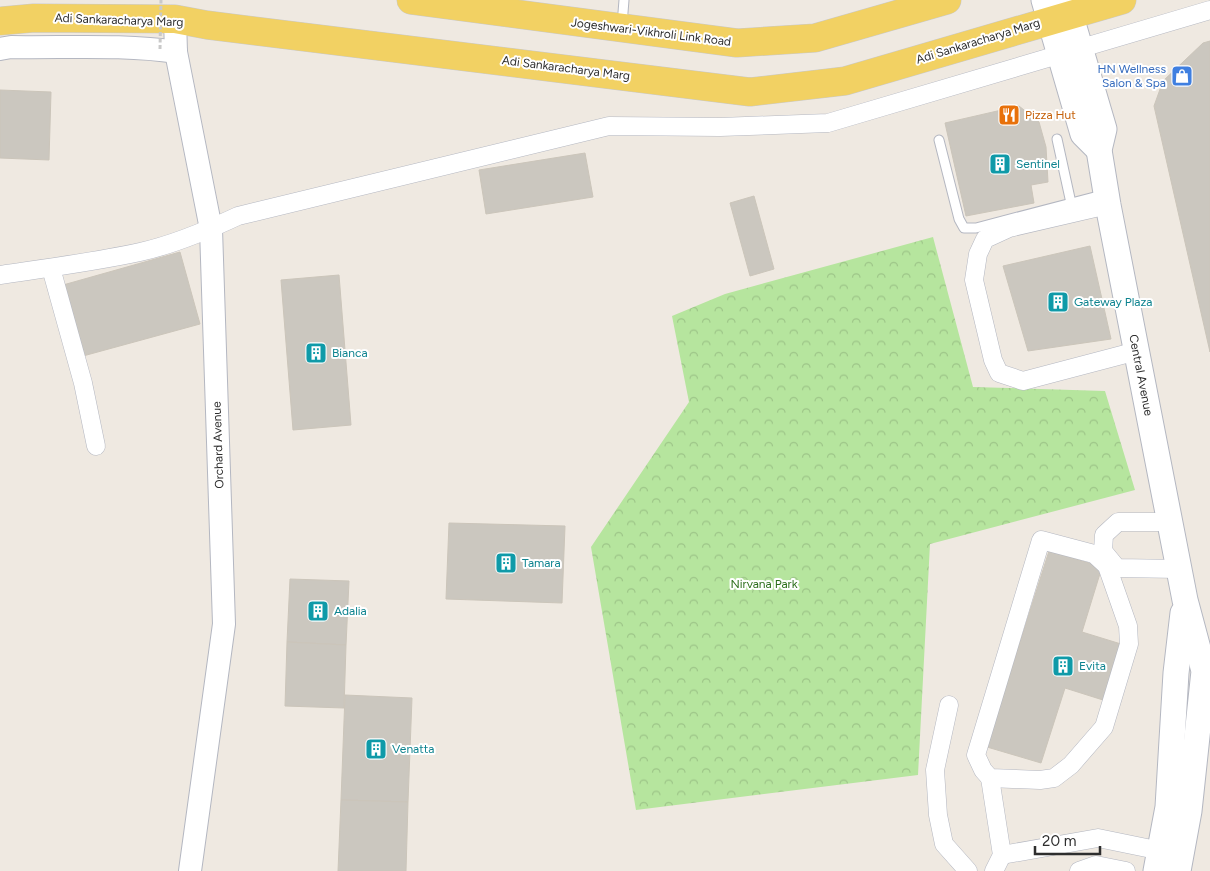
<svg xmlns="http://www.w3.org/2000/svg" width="1210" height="871" font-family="Figtree,sans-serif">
<defs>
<pattern id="park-crowns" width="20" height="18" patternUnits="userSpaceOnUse" patternTransform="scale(1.25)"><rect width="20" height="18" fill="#b6e59e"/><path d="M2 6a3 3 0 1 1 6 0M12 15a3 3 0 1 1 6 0" fill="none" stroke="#9dc588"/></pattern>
</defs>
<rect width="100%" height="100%" fill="#efe9e1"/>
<polygon fill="url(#park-crowns)" points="933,237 973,387 1105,391 1135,490 930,544 918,775 636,810 591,547 689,402 672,316 725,294"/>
<g fill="#cbc7bf" stroke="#cbc5ba">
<polygon points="1210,41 1210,352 1154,106 1163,81 1203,43"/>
<polygon points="0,90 51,92 49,160 0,158"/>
<polygon points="1019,106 1039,122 1046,147 1048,182 1031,185 1034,203 966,216 945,123"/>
<polygon points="585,153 593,197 486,214 479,170"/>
<polygon points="754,196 774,269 750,276 730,203"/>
<polygon points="1090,246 1111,339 1028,351 1003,266"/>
<polygon points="180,252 200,324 83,356 63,285"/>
<polygon points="339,275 351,425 293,430 281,280"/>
<polygon points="449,523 565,526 562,603 446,599"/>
<polygon points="1049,551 1102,567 1082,632 1121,644 1103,700 1065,688 1041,763 987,747"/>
<polygon points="290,579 349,581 346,645 287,642"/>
<polygon points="287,642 346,645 344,708 285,706"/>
<polygon points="345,695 412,698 408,802 341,800"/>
<polygon points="341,800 408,802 406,871 338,871"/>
</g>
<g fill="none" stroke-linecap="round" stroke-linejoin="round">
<g stroke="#b4b7c1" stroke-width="11">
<g id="service">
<polyline points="622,25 624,0"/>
<polyline points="1057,139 1071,203"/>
<polyline points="939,140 959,219 964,228 976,228 1106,194"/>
</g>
</g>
<g stroke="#b4b7c1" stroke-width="19">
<g id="minor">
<polyline points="1108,205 1009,228 985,239 978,254 974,280 993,360 999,373 1023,381 1137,351"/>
<polyline points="51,268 83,383 96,446"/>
<path d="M0 275C47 268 94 262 140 252 172 245 208 230 238 216L609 126 720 127 828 123 1210 10"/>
<polyline points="1170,522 1118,522 1104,535 1103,551 1117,568 1179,569"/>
<polygon points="1041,540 1094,554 1107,566 1128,626 1129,644 1104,727 1071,765 1054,778 1040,780 990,778 983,770 976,755"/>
<polyline points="949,705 935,770 938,815 944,844 968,871"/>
<polyline points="990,778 1002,855 994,871"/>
<polyline points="1002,855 1098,838 1171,853"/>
<polyline points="1079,871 1096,865 1126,871"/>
</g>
</g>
<g stroke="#b4b7c1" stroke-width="24">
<g id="tertiary">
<polyline points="175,19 176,52 211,229 224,624 190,871"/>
<path d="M0 49 11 47C64 48 124 44 176 52"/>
</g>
</g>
<g stroke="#b4b7c1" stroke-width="27">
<g id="secondary">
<polyline points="1044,0 1083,134 1099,150"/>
<polyline points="1066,0 1104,129 1099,150 1108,205 1185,600 1204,671 1189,811 1178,871"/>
<polyline points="1156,871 1168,807 1176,673 1183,613"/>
</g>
</g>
<g stroke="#c9c9c9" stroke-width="29">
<g id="primary">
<polyline points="411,0 737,43 815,38 947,0"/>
<polyline points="0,21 34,18 175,19 207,25 750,92 845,81 1122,0"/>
</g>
</g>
<use href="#service" stroke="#fff" stroke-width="9"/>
<use href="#minor" stroke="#fff" stroke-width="18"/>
<use href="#tertiary" stroke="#fff" stroke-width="22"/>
<use href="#secondary" stroke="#fff" stroke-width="25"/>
<use href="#primary" stroke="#f2d163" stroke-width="28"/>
<polyline stroke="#c9c9c9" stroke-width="3" stroke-dasharray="4 2.5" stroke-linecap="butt" points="160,49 161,0"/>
</g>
<defs>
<g id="shop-square" transform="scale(1.125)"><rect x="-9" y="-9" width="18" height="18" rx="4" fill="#3f7fe0" stroke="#fff"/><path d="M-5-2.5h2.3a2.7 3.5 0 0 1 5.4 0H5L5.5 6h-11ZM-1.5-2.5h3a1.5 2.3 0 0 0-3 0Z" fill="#fff"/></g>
<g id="restaurant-square" transform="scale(1.125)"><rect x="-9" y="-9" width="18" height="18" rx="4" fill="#e8710a" stroke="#fff"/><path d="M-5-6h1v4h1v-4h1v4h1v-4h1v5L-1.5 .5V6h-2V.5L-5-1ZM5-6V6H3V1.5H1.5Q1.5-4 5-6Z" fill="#fff"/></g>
<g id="building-square" transform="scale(1.125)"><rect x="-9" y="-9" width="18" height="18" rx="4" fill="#0f9aa8" stroke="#fff"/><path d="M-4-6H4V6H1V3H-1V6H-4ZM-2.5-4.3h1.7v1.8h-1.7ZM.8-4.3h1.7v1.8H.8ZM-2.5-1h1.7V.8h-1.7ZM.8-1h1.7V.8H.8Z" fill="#fff"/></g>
</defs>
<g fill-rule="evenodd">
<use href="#shop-square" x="1182" y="76"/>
<use href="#restaurant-square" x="1009" y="115"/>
<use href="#building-square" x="1000" y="164"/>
<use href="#building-square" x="1058" y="302"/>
<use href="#building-square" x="316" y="353"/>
<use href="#building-square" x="506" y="563"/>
<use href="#building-square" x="318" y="611"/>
<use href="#building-square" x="1063" y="666"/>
<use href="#building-square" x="376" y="749"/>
</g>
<g text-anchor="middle" stroke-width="4" stroke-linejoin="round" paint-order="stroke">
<g font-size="12" fill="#2e2e2e" stroke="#fff">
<text transform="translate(119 20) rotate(2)" y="4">Adi Sankaracharya Marg</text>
<text transform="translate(651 32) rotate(7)" y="4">Jogeshwari-Vikhroli Link Road</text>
<text transform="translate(978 41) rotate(-17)" y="4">Adi Sankaracharya Marg</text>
<text transform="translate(566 68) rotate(7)" y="4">Adi Sankaracharya Marg</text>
<text transform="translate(1141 375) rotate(79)" y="4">Central Avenue</text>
<text transform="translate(218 445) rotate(-92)" y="4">Orchard Avenue</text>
</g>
<g font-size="12" fill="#366cbe" stroke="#fff" text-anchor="end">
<text x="1166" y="73">HN Wellness<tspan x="1166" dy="14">Salon &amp; Spa</tspan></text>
</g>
<g font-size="12" fill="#c56008" stroke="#fff" text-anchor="start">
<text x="1025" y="119">Pizza Hut</text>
</g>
<g font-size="12" fill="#0d838f" stroke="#fff" text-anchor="start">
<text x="1016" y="168">Sentinel</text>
<text x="1074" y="306">Gateway Plaza</text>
<text x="332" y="357">Bianca</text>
<text x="522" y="567">Tamara</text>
<text x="334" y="615">Adalia</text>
<text x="1079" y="670">Evita</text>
<text x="392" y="753">Venatta</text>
</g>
<g font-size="12" fill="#2c6e1b" stroke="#fff">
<text x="764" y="588">Nirvana Park</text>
</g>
</g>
<path d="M1035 846v8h65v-8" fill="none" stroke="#2e2e2e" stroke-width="2.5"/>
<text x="1042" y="846" font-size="15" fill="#2e2e2e" stroke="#ffffff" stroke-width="4" paint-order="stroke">20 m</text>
</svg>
